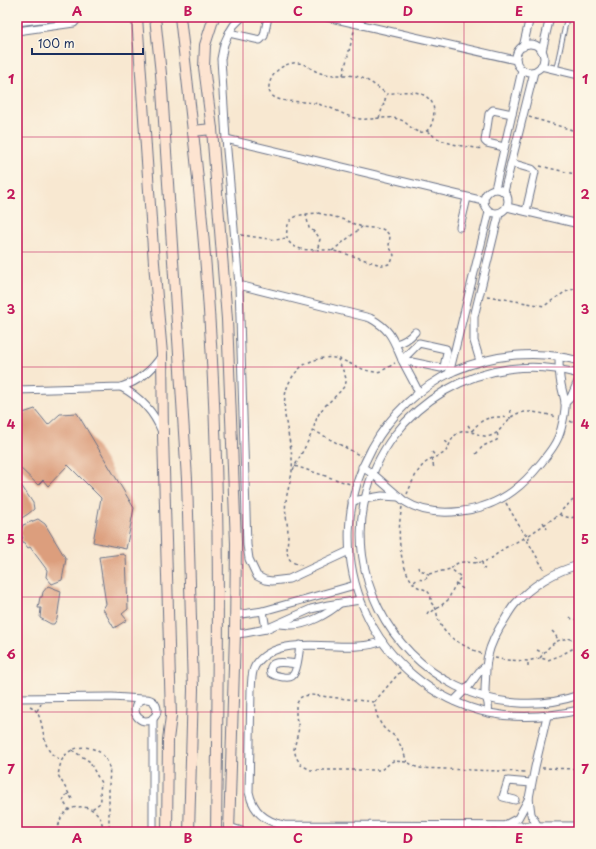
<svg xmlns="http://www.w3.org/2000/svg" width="596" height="849" font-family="'Playpen Sans',sans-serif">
<rect width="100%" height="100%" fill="#fcf5e5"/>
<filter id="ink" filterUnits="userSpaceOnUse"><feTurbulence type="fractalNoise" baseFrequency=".025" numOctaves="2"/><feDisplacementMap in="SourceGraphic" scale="8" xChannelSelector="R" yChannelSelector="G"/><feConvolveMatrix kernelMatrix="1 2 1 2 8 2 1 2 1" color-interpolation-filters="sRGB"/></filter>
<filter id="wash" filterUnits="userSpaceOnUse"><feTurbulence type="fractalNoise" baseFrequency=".012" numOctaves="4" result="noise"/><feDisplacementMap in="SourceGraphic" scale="16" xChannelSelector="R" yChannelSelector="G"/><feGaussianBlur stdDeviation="0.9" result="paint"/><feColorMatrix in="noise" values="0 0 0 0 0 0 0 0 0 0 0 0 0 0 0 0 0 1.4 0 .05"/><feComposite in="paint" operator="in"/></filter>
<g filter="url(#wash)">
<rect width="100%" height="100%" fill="#f8e8d1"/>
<g id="blocks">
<g fill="#dc9e7d">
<polygon points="35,409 48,425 60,414 77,413 134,508 126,549 93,542 101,498 68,465 48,486 43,480 38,485 17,465 17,415"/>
<polygon points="17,479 33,503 34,509 28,514 17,521"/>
<polygon points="38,519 45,524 66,559 62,580 52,584 46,577 47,570 30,547 28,548 21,539 23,538 20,533 23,525"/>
<polygon points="123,554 126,556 128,609 122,614 127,620 114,628 103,609 106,604 99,557"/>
<polygon points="48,586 61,591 57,619 54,624 51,624 40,618 41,608 38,608 40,597 42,597 43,592"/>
</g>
</g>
</g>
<g filter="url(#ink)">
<use href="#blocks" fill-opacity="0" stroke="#687086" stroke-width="1"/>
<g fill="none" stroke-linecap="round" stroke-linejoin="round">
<g stroke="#687086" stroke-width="5.5">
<polyline id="lane" points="556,69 567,17"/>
</g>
<g stroke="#687086" stroke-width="9">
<g id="street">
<polyline points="242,17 234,25 229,33 224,44 221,59 226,139 239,285 247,545 249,559 257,576 265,580 272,581 289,579 349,551"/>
<polyline points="327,17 516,60"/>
<polyline points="17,22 58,17"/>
<polyline points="17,31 74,23 79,17"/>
<polyline points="229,33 260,40 264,36 268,17"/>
<circle cx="530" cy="58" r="14"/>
<polyline points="523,47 530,17"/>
<polyline points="542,51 550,17"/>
<polyline points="541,66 579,75"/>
<polyline points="226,139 484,201"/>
<polyline points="504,147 487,143 485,141 489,114 493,110 512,114"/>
<polyline points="511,163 532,169 535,172 526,211"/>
<circle cx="496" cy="201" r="12"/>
<polyline points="495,189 522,70"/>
<polyline points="504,192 534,72"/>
<polyline points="507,207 579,224"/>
<polyline points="460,227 467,198"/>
<path d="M239 285 370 318C392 330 393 340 403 362 408 372 414 382 419 393"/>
<polygon points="419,343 446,349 447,352 444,367 441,368 402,360"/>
<path d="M396 344C404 342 409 339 415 332"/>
<polyline points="480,361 474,341 474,317 499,214"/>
<path d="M579 361C538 349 493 354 454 371 420 387 390 415 372 448 314 553 371 686 489 713 519 719 549 717 579 710"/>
<polyline points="449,374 489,212"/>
<path d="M579 374C486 347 386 404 365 499 348 575 388 652 456 686 493 705 539 709 579 695"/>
<path d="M121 387C140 397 154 412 162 432"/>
<path d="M17 390 121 387C139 381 152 371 162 355"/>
<polyline points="565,403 571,397 579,379"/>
<path d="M362 467 373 474 404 501C435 521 485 512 513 491 524 483 533 473 541 463 549 453 558 442 561 429 563 421 566 410 565 402 564 396 562 390 561 384 559 375 559 366 559 357"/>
<polyline points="352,501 382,496 399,497"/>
<polyline points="263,611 266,629"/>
<polyline points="235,615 263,611 355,585"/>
<path d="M279 624C283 624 288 625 292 625 307 625 328 614 339 604"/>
<polyline points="235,634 245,633 266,629 311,609 328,605 360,600"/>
<path d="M382 641C348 657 279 628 255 666 251 673 252 681 251 690L249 792C253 811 265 822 284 825L579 826"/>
<path d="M297 664C288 663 267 658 271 673 275 676 278 676 283 677 286 677 289 678 292 676 297 673 299 652 300 645"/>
<polyline points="17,698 112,697 142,699"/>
<circle cx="146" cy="710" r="11"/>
<polyline points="454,701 469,686 479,672 486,666"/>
<path d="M488 712C490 704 486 699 485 692 485 684 486 675 486 667 487 654 493 639 500 627 505 620 509 611 515 604 531 586 555 571 579 565"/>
<polyline points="515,800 503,797 508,781 531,783"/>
<polyline points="507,824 518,818 529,798"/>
<polyline points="537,825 531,814 529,798 535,767 547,716"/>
<polyline points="229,827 245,832"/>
<polyline points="153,832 153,718"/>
</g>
</g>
<g stroke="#687086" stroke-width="12">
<g id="secondary">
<polyline points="137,17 154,263 162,354 163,435 171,716 168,740 167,832"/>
<polyline points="155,17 161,74 187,479 193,689 189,832"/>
<path d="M180 17C192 120 204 224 210 327 221 496 218 664 216 832"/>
<polyline points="214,17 205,45 204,67 212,129 227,319 236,543 235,634 229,832"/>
<polyline points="193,131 212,129"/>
</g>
</g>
<g stroke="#687086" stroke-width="1.5" stroke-dasharray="3 3" stroke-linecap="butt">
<polyline points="343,75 354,31"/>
<polyline points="529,117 579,132"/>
<path d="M379 118 387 94C401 92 419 88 430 100 437 106 434 130 424 132 413 134 409 123 401 120 389 115 374 120 361 119 347 118 335 108 321 105 316 103 309 102 303 102 293 101 267 103 269 86 271 71 288 59 303 64 310 67 316 73 325 74 335 76 345 74 355 76 367 78 377 87 387 94"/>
<path d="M427 131C443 145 463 146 483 149"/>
<polyline points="579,142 575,156 579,164"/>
<polyline points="540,166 579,175"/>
<path d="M318 213 339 218 362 227 382 229 386 231 390 236 389 246 394 255 391 263 386 265H381C363 260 343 251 324 250 314 249 300 252 291 244 287 241 286 235 287 230 288 214 305 214 318 213Z"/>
<polyline points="306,214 309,228 316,233 320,239 318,247 315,250"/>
<polyline points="241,235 276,240 287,238"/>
<polyline points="332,251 362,227"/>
<polyline points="487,296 544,306 565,292 579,287"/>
<polyline points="510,410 512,416"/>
<polyline points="570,421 579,426"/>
<polyline points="468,425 472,431"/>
<polyline points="313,430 361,456"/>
<path d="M472 431C483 416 493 416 511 418"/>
<polyline points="445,441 449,444"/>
<polyline points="432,452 436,457"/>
<polyline points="476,454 483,446 497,440 498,437 497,432"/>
<polyline points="432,458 434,469"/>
<polyline points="295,466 350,484"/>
<path d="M293 470C299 457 307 445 312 432 315 425 316 418 320 412 326 403 344 391 346 382 347 376 340 366 338 359"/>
<path d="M407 494C412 483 417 468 428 461 433 456 441 457 446 451 451 444 451 435 461 432 471 428 480 438 490 436 501 433 505 421 513 416 523 408 546 414 557 417"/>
<polyline points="506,503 524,534"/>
<path d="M402 507C397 530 398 565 414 584 418 589 426 588 429 593 431 595 431 599 431 602 432 605 435 606 436 609 437 612 437 616 438 618 443 638 465 646 482 654"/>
<polyline points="560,515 570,518 579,516"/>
<polyline points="543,522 547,529"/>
<circle cx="526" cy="537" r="3"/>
<polyline points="529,535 560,514 563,509 579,495"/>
<polyline points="527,540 545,571"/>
<polyline points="476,556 477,563"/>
<polyline points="482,562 483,568 485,569"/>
<path d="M302 565C282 562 288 549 288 534 288 523 284 512 286 501 287 491 291 481 292 471 295 436 269 399 299 369 308 360 326 355 339 359 351 363 362 371 376 372 382 372 390 366 395 363"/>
<polyline points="429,574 451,569"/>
<polyline points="414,582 418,579 424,580 429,576 426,572 419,570 418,567"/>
<polyline points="456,583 464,590"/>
<path d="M427 614 428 612H431L438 608 448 600 454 587 461 577 451 569C459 557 471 565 482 562 492 560 496 554 503 549 510 545 517 542 523 538"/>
<polyline points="570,617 572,619 579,619"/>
<polyline points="552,631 555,634 558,640"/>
<polyline points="537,650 543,653"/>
<polyline points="495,658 505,660 528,661 540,658 548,660 559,656 576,647 579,643"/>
<path d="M540 658C550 644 561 634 579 641"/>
<polyline points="528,666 528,661"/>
<path d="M400 672 374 702C376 713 378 723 387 731 389 733 393 734 395 737 401 744 404 754 407 762"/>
<polyline points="374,702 311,695 303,696 300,698 296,705 296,717 299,728 294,749 296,757 301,765 311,770 381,770 393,761 407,762 418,768 526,772"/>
<path d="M30 706C46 714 40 741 51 753 53 756 58 758 61 760"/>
<polyline points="37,711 41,704"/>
<polyline points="72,750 89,761 101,783 100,792 101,799 100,803 92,809"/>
<polyline points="542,768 579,769"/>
<polyline points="68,794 65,796 63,801 69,810"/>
<path d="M72 799 58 775C59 771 60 764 62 760 72 741 102 744 108 764 111 771 109 779 109 785 109 801 109 816 109 832"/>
<polyline points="57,832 59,824"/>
<path d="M59 832C55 798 107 799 102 832"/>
</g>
<use href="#lane" stroke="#fff" stroke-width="3.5"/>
<use href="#street" stroke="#fff" stroke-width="7"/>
<use href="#secondary" stroke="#fde4d1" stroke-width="10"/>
</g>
</g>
<path fill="none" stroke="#c2185b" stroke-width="1" stroke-opacity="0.55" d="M132 17V832M243 17V832M353 17V832M464 17V832M17 137H579M17 252H579M17 367H579M17 482H579M17 597H579M17 712H579"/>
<rect width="596" height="849" fill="none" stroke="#fcf5e5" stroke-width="44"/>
<path d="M32 48v6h111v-6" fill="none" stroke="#1b2f5e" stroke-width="2"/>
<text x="38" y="48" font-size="12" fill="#1b2f5e" stroke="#fcf5e5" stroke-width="3" paint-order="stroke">100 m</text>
<rect x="22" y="22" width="552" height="805" fill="none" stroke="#c2185b" stroke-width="1.5"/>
<g font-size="13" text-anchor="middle" font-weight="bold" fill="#c2185b">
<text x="77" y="16">A</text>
<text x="188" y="16">B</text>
<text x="298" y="16">C</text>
<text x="408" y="16">D</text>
<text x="519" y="16">E</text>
<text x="11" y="84">1</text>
<text x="585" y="84">1</text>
<text x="11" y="199">2</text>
<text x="585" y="199">2</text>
<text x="11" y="314">3</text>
<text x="585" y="314">3</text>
<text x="11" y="429">4</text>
<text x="585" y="429">4</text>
<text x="11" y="544">5</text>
<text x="585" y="544">5</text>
<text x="11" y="659">6</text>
<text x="585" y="659">6</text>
<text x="11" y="774">7</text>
<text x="585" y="774">7</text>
<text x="77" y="843">A</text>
<text x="188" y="843">B</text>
<text x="298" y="843">C</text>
<text x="408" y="843">D</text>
<text x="519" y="843">E</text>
</g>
</svg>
